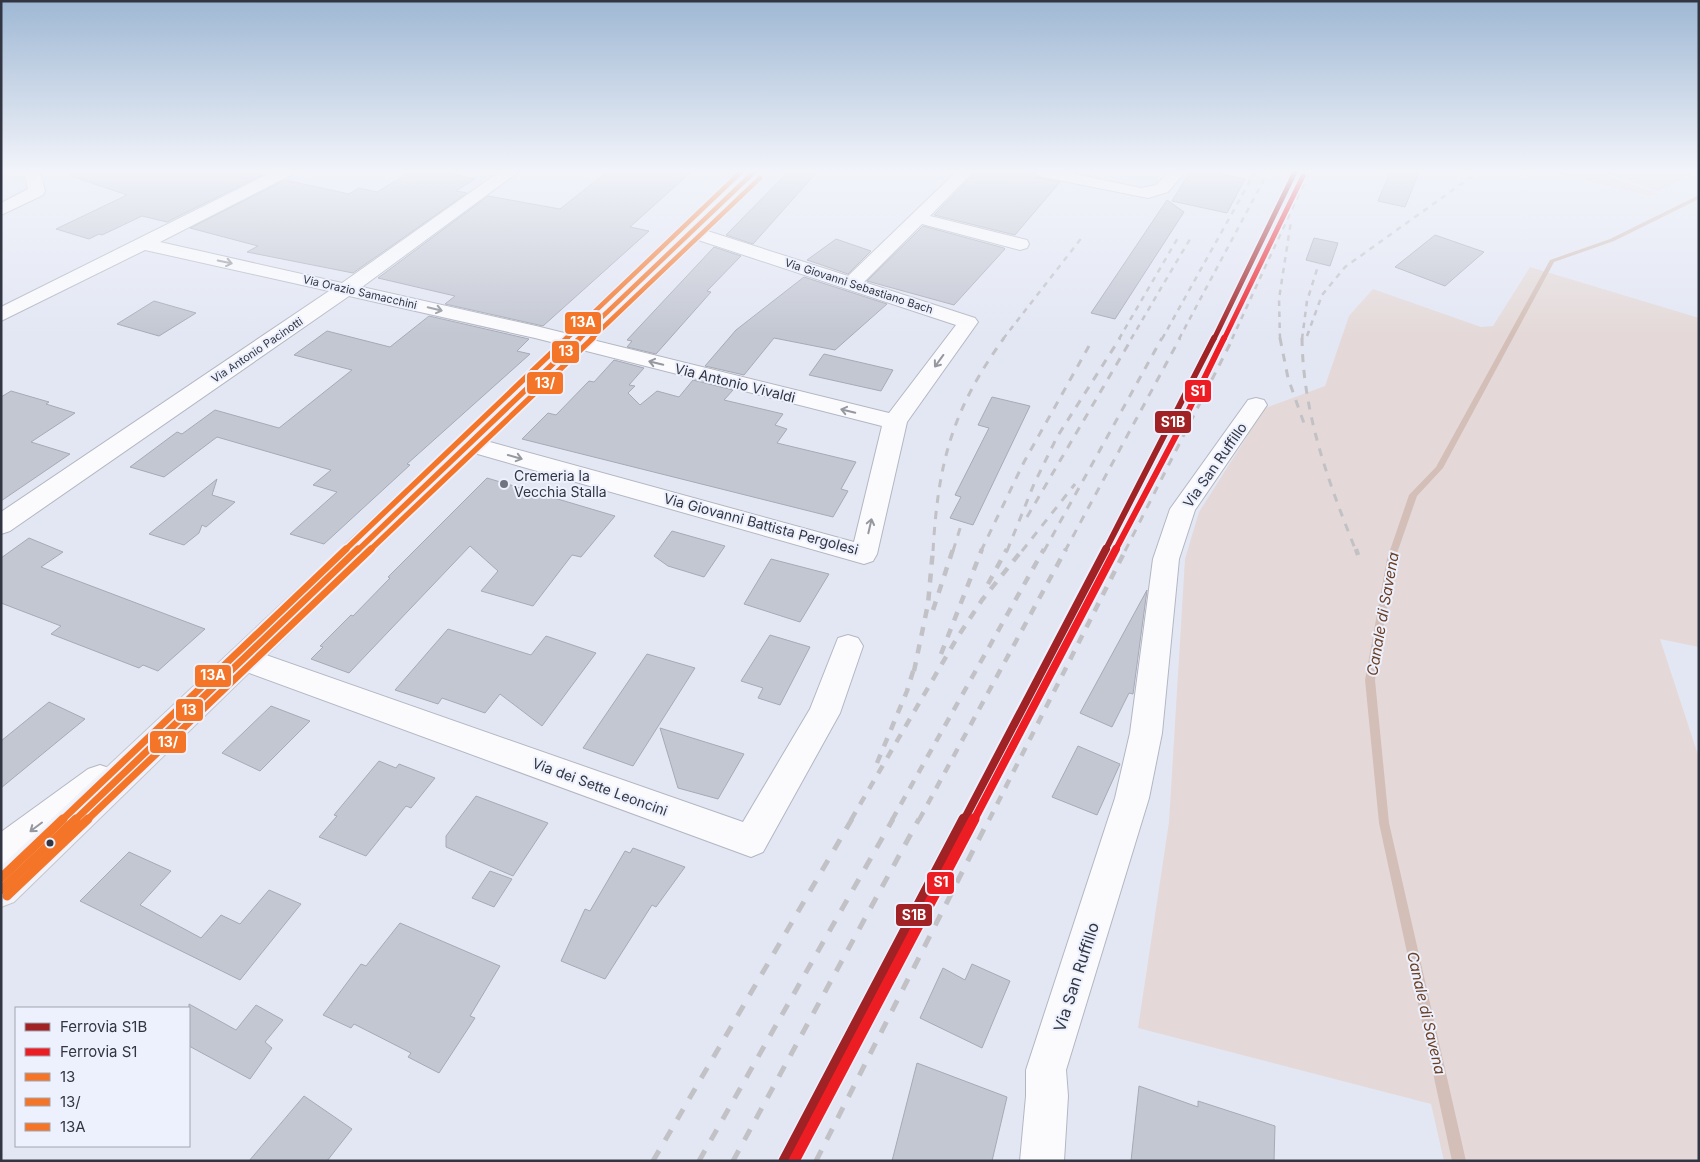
<svg xmlns="http://www.w3.org/2000/svg" width="1700" height="1162" font-family="Inter,sans-serif">
<rect width="100%" height="100%" fill="#e3e7f4"/>
<g fill="#e4d9d8">
<polygon points="1550,172 1598,172 1658,194 1650,196"/>
<polygon points="1604,172 1696,172 1658,191"/>
<polygon points="1530,267 1699,318 1699,647 1660,639 1699,758 1699,1161 1444,1161 1431,1104 1138,1028 1169,822 1185,559 1199,512 1265,408 1325,386 1349,316 1373,289 1481,327 1493,326"/>
</g>
<g fill="none" stroke-linecap="round" stroke-linejoin="round">
<polygon fill="#d3bfb7" fill-rule="evenodd" points="1699,195 1699,199 1614,241 1554,262 1443,468 1417,496 1395,559 1375,680 1389,823 1466,1161 1452,1161 1379,823 1365,680 1387,559 1409,495 1436,467 1550,260 1610,239"/>
</g>
<g fill="#c3c7d2" stroke="#a7aab6">
<polygon points="71,172 251,172 262,175 167,222 142,216 102,235 99,234 89,239 56,229 127,195 71,176"/>
<polygon points="411,172 443,172 475,179 456,191 467,193 353,273 247,252 258,246 190,228 285,180 349,194 359,188 377,192"/>
<polygon points="607,172 691,172 630,227 649,231 543,326 445,304 455,296 378,278 488,196 560,209"/>
<polygon points="788,172 817,172 753,244 726,235"/>
<polygon points="976,172 1033,172 1036,177 1060,182 1015,235 934,215"/>
<polygon points="1190,172 1212,172 1245,179 1227,213 1172,201"/>
<polygon points="1390,172 1419,172 1405,207 1378,201"/>
<polygon points="1167,200 1184,212 1115,319 1091,313"/>
<polygon points="923,226 1004,248 1005,249 954,305 867,281"/>
<polygon points="1435,235 1484,252 1445,286 1395,267"/>
<polygon points="1314,238 1338,243 1330,266 1306,260"/>
<polygon points="836,239 871,251 848,274 807,260"/>
<polygon points="714,247 741,256 707,291 711,292 656,354 627,347 632,341 627,340"/>
<polygon points="804,277 887,304 835,350 774,338 744,375 705,366 736,330"/>
<polygon points="154,301 196,313 159,336 117,324"/>
<polygon points="429,316 529,339 517,351 530,354 407,464 410,465 324,544 290,534 337,492 313,485 331,470 217,437 164,477 130,467 177,432 182,434 215,410 279,428 352,370 294,355 327,331 390,347"/>
<polygon points="824,354 893,370 881,391 809,375"/>
<polygon points="614,360 644,368 629,385 635,386 628,393 640,405 657,391 679,397 693,380 733,390 724,400 783,414 775,425 787,429 777,443 856,462 841,489 848,491 833,517 522,439 548,413 556,415 589,381 594,382"/>
<polygon points="11,391 49,402 46,404 75,413 31,442 70,454 1,501 1,397"/>
<polygon points="992,397 1030,406 973,525 950,518 961,497 955,495 989,428 978,425"/>
<polygon points="487,478 615,516 581,557 572,555 533,606 481,591 498,571 470,546 349,673 311,659 323,647 320,646 351,615 353,616 390,578 388,577"/>
<polygon points="217,479 212,495 235,502 206,527 202,525 199,533 184,545 149,534"/>
<polygon points="672,531 725,546 704,577 668,566 654,556"/>
<polygon points="29,538 63,552 41,567 205,629 158,671 143,665 139,668 51,634 61,626 1,603 1,558"/>
<polygon points="771,559 829,574 800,622 744,604"/>
<polygon points="1147,590 1133,694 1129,693 1112,727 1080,713"/>
<polygon points="448,629 531,655 546,636 596,653 542,726 500,694 485,713 442,698 438,704 395,690"/>
<polygon points="770,635 810,647 780,705 758,698 763,688 741,681"/>
<polygon points="647,654 695,668 633,766 583,748"/>
<polygon points="49,702 85,719 1,788 1,741"/>
<polygon points="271,706 310,721 260,771 222,753"/>
<polygon points="660,728 744,754 718,799 678,788"/>
<polygon points="1078,746 1120,764 1097,815 1052,797"/>
<polygon points="379,761 396,768 399,764 435,778 411,808 406,806 366,856 319,837 337,816 334,815"/>
<polygon points="476,796 548,823 513,876 446,847 446,836"/>
<polygon points="633,848 685,867 656,907 652,905 605,979 561,961 585,909 590,911 625,851 630,853"/>
<polygon points="129,852 171,871 140,905 201,938 221,915 240,924 269,890 301,904 240,980 80,901"/>
<polygon points="490,871 512,879 494,907 472,898"/>
<polygon points="400,923 500,966 470,1016 475,1018 439,1073 408,1057 411,1053 354,1024 351,1028 323,1015 361,964 366,966"/>
<polygon points="972,964 1010,981 982,1048 920,1018 943,968 965,980"/>
<polygon points="189,1004 236,1030 256,1005 283,1020 265,1042 272,1048 250,1079 189,1046"/>
<polygon points="917,1063 1007,1097 992,1161 892,1161"/>
<polygon points="1139,1086 1198,1107 1198,1101 1275,1126 1274,1161 1131,1161"/>
<polygon points="304,1096 352,1129 327,1161 249,1161"/>
</g>
<g fill="none" stroke-linecap="round" stroke-linejoin="round">
<g stroke="#b3b7c2" stroke-width="2">
<g id="minor">
<polygon points="24,172 40,172 45,191 43,195 1,215 1,203 28,189"/>
<polygon points="272,172 293,172 291,175 160,242 342,283 499,172 518,172 362,287 536,326 889,413 956,325 686,236 683,232 686,228 698,228 848,276 956,172 973,172 930,216 1027,240 1029,244 1027,248 1020,250 922,224 864,282 975,318 978,322 907,422 877,554 873,561 864,564 460,449 456,444 460,439 468,436 854,542 882,426 535,338 349,296 10,531 1,534 1,512 329,291 145,250 1,321 1,307"/>
<polygon points="1035,172 1066,172 1141,188 1156,185 1169,172 1185,172 1168,192 1148,198 1043,177 1037,175"/>
<polygon points="1256,398 1264,400 1267,405 1195,510 1179,559 1162,733 1149,798 1066,1070 1068,1096 1064,1161 1020,1161 1026,1096 1026,1070 1115,798 1130,733 1153,559 1170,509 1248,400"/>
<polygon points="848,635 858,638 863,646 840,713 763,852 751,857 233,667 228,659 233,651 243,647 743,822 810,709 838,638"/>
<polygon points="100,765 112,769 116,779 112,789 13,864 1,869 1,832 88,769"/>
</g>
</g>
<g stroke="#c4c6ce" stroke-width="2">
<polygon id="primary" points="744,172 762,172 14,902 1,907 1,866"/>
</g>
<use href="#minor" fill="#fbfbfd" fill-rule="evenodd"/>
<use href="#primary" fill="#f3f4f9" fill-rule="evenodd"/>
<g stroke="#c2c2c6" stroke-width="2.5" stroke-dasharray="5.5 5.5" stroke-linecap="butt">
<polyline points="1307,336 1322,295 1345,267 1478,172"/>
<polyline points="1003,339 1083,236"/>
<polyline points="1119,339 1179,236"/>
<polyline points="1131,339 1190,239"/>
<polyline points="1162,339 1255,172"/>
<polyline points="1179,339 1268,172"/>
<polyline points="1232,339 1309,172"/>
<polyline points="1280,339 1279,299 1291,221"/>
<polyline points="1302,339 1307,301 1319,263"/>
</g>
<g stroke="#c2c2c6" stroke-width="3" stroke-dasharray="8 8" stroke-linecap="butt">
<polyline points="1280,338 1288,378 1306,429"/>
<path d="M1302 338C1303 414 1328 481 1356 551"/>
<polyline points="1027,517 1132,338"/>
<path d="M933 551C938 463 952 410 1004 338"/>
<polyline points="953,551 962,522"/>
<polyline points="981,551 1024,462 1089,346"/>
<polyline points="1007,551 1034,484 1057,437 1120,338"/>
<polyline points="1022,551 1075,484"/>
<polyline points="1044,551 1162,338"/>
<polyline points="1065,551 1180,338"/>
<polyline points="1125,551 1233,338"/>
</g>
<g stroke="#c2c2c6" stroke-width="4.5" stroke-dasharray="9 9" stroke-linecap="butt">
<polyline points="1356,549 1358,555"/>
<polyline points="988,584 1007,549"/>
<polyline points="933,610 953,549"/>
<polyline points="941,654 982,549"/>
<polyline points="914,671 928,604 933,549"/>
<polyline points="877,763 907,691 915,665"/>
<polyline points="851,820 957,638 982,600 1023,549"/>
<polyline points="892,820 1044,549"/>
<polyline points="919,820 1066,549"/>
<polyline points="989,820 1126,549"/>
</g>
<g stroke="#c2c2c6" stroke-width="5" stroke-dasharray="12 12" stroke-linecap="butt">
<polyline points="653,1161 852,819"/>
<polyline points="699,1161 893,819"/>
<polyline points="733,1161 919,819"/>
<polyline points="816,1161 989,819"/>
</g>
<g stroke="#edf0fd" stroke-width="7">
<polyline id="bus-1-far3" points="579,339 754,172"/>
</g>
<g stroke="#edf0fd" stroke-width="9">
<polyline id="bus-1-far2" points="357,551 580,338"/>
</g>
<g stroke="#edf0fd" stroke-width="11">
<polyline id="bus-1-far1" points="75,820 358,549"/>
</g>
<g stroke="#edf0fd" stroke-width="12">
<polyline id="bus-1" points="1,890 76,819"/>
</g>
<g stroke="#edf0fd" stroke-width="7">
<polyline id="bus-2-far3" points="591,339 760,178"/>
</g>
<g stroke="#edf0fd" stroke-width="9">
<polyline id="bus-2-far2" points="369,551 593,338"/>
</g>
<g stroke="#edf0fd" stroke-width="11">
<polyline id="bus-2-far1" points="87,820 371,549"/>
</g>
<g stroke="#edf0fd" stroke-width="12">
<polyline id="bus-2" points="7,896 88,819"/>
</g>
<g stroke="#edf0fd" stroke-width="7">
<polyline id="bus-3-far3" points="566,339 741,172"/>
</g>
<g stroke="#edf0fd" stroke-width="9">
<polyline id="bus-3-far2" points="344,551 567,338"/>
</g>
<g stroke="#edf0fd" stroke-width="11">
<polyline id="bus-3-far1" points="62,820 346,549"/>
</g>
<g stroke="#edf0fd" stroke-width="12">
<polyline id="bus-3" points="1,878 63,819"/>
</g>
<use href="#bus-1-far3" stroke="#f57528" stroke-width="4.5"/>
<use href="#bus-1-far2" stroke="#f57528" stroke-width="5.5"/>
<use href="#bus-1-far1" stroke="#f57528" stroke-width="7"/>
<use href="#bus-1" stroke="#f57528" stroke-width="9"/>
<use href="#bus-2-far3" stroke="#f57528" stroke-width="4.5"/>
<use href="#bus-2-far2" stroke="#f57528" stroke-width="5.5"/>
<use href="#bus-2-far1" stroke="#f57528" stroke-width="7"/>
<use href="#bus-2" stroke="#f57528" stroke-width="9"/>
<use href="#bus-3-far3" stroke="#f57528" stroke-width="4.5"/>
<use href="#bus-3-far2" stroke="#f57528" stroke-width="5.5"/>
<use href="#bus-3-far1" stroke="#f57528" stroke-width="7"/>
<use href="#bus-3" stroke="#f57528" stroke-width="9"/>
<g stroke="#edf0fd" stroke-width="8">
<polyline id="rail-1-far3" points="1214,339 1295,172"/>
</g>
<g stroke="#edf0fd" stroke-width="9">
<polyline id="rail-1-far2" points="1105,551 1214,338"/>
</g>
<g stroke="#edf0fd" stroke-width="12">
<polyline id="rail-1-far1" points="964,820 1106,549"/>
</g>
<g stroke="#edf0fd" stroke-width="14">
<polyline id="rail-1" points="784,1161 964,819"/>
</g>
<g stroke="#edf0fd" stroke-width="8">
<polyline id="rail-2-far3" points="1224,339 1303,176"/>
</g>
<g stroke="#edf0fd" stroke-width="9">
<polyline id="rail-2-far2" points="1115,551 1181,426 1224,338"/>
</g>
<g stroke="#edf0fd" stroke-width="12">
<polyline id="rail-2-far1" points="974,820 1116,549"/>
</g>
<g stroke="#edf0fd" stroke-width="14">
<polyline id="rail-2" points="794,1161 974,819"/>
</g>
<use href="#rail-1-far3" stroke="#a02225" stroke-width="5"/>
<use href="#rail-1-far2" stroke="#a02225" stroke-width="6"/>
<use href="#rail-1-far1" stroke="#a02225" stroke-width="8"/>
<use href="#rail-1" stroke="#a02225" stroke-width="11"/>
<use href="#rail-2-far3" stroke="#ed1d24" stroke-width="5"/>
<use href="#rail-2-far2" stroke="#ed1d24" stroke-width="6"/>
<use href="#rail-2-far1" stroke="#ed1d24" stroke-width="8"/>
<use href="#rail-2" stroke="#ed1d24" stroke-width="11"/>
</g>
<defs><path id="oneway-shaft" d="M-6 0H5M1.5-3L5.5 0L1.5 3" fill="none" stroke-width="1.6" stroke-linecap="round" stroke-linejoin="round" transform="scale(1.25)"/></defs>
<g stroke="#9698a0">
<use href="#oneway-shaft" transform="translate(225 262) rotate(12)"/>
<use href="#oneway-shaft" transform="translate(435 309) rotate(13)"/>
<use href="#oneway-shaft" transform="translate(939 361) rotate(126)"/>
<use href="#oneway-shaft" transform="translate(656 363) rotate(-166)"/>
<use href="#oneway-shaft" transform="translate(848 411) rotate(-166)"/>
<use href="#oneway-shaft" transform="translate(515 457) rotate(16)"/>
<use href="#oneway-shaft" transform="translate(870 526) rotate(-77)"/>
<use href="#oneway-shaft" transform="translate(36 827) rotate(143)"/>
</g>
<linearGradient id="sky" x2="0" y2="1"><stop stop-color="#9fb8d4"/><stop offset="0.51" stop-color="#f2f4fa"/><stop offset="1" stop-color="#f2f4fa" stop-opacity="0"/></linearGradient>
<rect width="1700" height="335" fill="url(#sky)"/>
<circle fill="#707480" stroke="#edf0fd" stroke-width="2" cx="504" cy="484" r="5"/>
<circle fill="#323642" stroke="#edf0fd" stroke-width="2" cx="50" cy="843" r="4.5"/>
<g text-anchor="middle" stroke-width="4" stroke-linejoin="round" paint-order="stroke">
<g font-size="11" fill="#323642" stroke="#edf0fd">
<text transform="translate(859 286) rotate(18)" y="4">Via Giovanni Sebastiano Bach</text>
<text transform="translate(360 292) rotate(13)" y="4">Via Orazio Samacchini</text>
<text transform="translate(257 350) rotate(-34)" y="4">Via Antonio Pacinotti</text>
</g>
<g font-size="14" fill="#323642" stroke="#edf0fd">
<text transform="translate(735 383) rotate(14)" y="5">Via Antonio Vivaldi</text>
<text transform="translate(1215 465) rotate(-55)" y="5">Via San Ruffillo</text>
<text transform="translate(761 524) rotate(15)" y="5">Via Giovanni Battista Pergolesi</text>
<text transform="translate(600 787) rotate(20)" y="5">Via dei Sette Leoncini</text>
</g>
<g font-size="14" fill="#323642" stroke="#edf0fd" text-anchor="start">
<text x="514" y="481">Cremeria la<tspan x="514" dy="16">Vecchia Stalla</tspan></text>
</g>
<g font-size="15" font-style="italic" fill="#6a3f24" stroke="#edf0fd">
<text transform="translate(1383 614) rotate(-80)" y="5">Canale di Savena</text>
<text transform="translate(1426 1013) rotate(77)" y="5">Canale di Savena</text>
</g>
<g font-size="16" fill="#323642" stroke="#edf0fd">
<text transform="translate(1076 977) rotate(-72)" y="6">Via San Ruffillo</text>
</g>
</g>
<g stroke="#edf0fd" stroke-width="2">
<rect x="564" y="311" width="38" height="24" rx="5" fill="#f57528"/>
<rect x="551" y="340" width="29" height="24" rx="5" fill="#f57528"/>
<rect x="526" y="371" width="38" height="24" rx="5" fill="#f57528"/>
<rect x="1184" y="379" width="28" height="24" rx="5" fill="#ed1d24"/>
<rect x="1154" y="410" width="38" height="24" rx="5" fill="#a02225"/>
<rect x="194" y="664" width="38" height="24" rx="5" fill="#f57528"/>
<rect x="175" y="698" width="29" height="24" rx="5" fill="#f57528"/>
<rect x="149" y="730" width="38" height="24" rx="5" fill="#f57528"/>
<rect x="926" y="871" width="29" height="24" rx="5" fill="#ed1d24"/>
<rect x="895" y="903" width="38" height="24" rx="5" fill="#a02225"/>
</g>
<g font-size="14" text-anchor="middle" font-weight="bold" fill="#fff">
<text x="583" y="327">13A</text>
<text x="566" y="356">13</text>
<text x="545" y="388">13/</text>
<text x="1198" y="396">S1</text>
<text x="1173" y="427">S1B</text>
<text x="213" y="680">13A</text>
<text x="189" y="715">13</text>
<text x="168" y="747">13/</text>
<text x="941" y="887">S1</text>
<text x="914" y="920">S1B</text>
</g>
<rect width="1700" height="1162" fill="none" stroke="#323642" stroke-width="5"/>
<rect x="15" y="1007" width="175" height="140" fill="#edf0fd" stroke="#a2a6b2"/>
<rect x="25" y="1023" width="25" height="8" fill="#a02225" stroke="#a2a6b2"/>
<text x="60" y="1032" font-size="15" fill="#323642">Ferrovia S1B</text>
<rect x="25" y="1048" width="25" height="8" fill="#ed1d24" stroke="#a2a6b2"/>
<text x="60" y="1057" font-size="15" fill="#323642">Ferrovia S1</text>
<rect x="25" y="1073" width="25" height="8" fill="#f57528" stroke="#a2a6b2"/>
<text x="60" y="1082" font-size="15" fill="#323642">13</text>
<rect x="25" y="1098" width="25" height="8" fill="#f57528" stroke="#a2a6b2"/>
<text x="60" y="1107" font-size="15" fill="#323642">13/</text>
<rect x="25" y="1123" width="25" height="8" fill="#f57528" stroke="#a2a6b2"/>
<text x="60" y="1132" font-size="15" fill="#323642">13A</text>
</svg>
